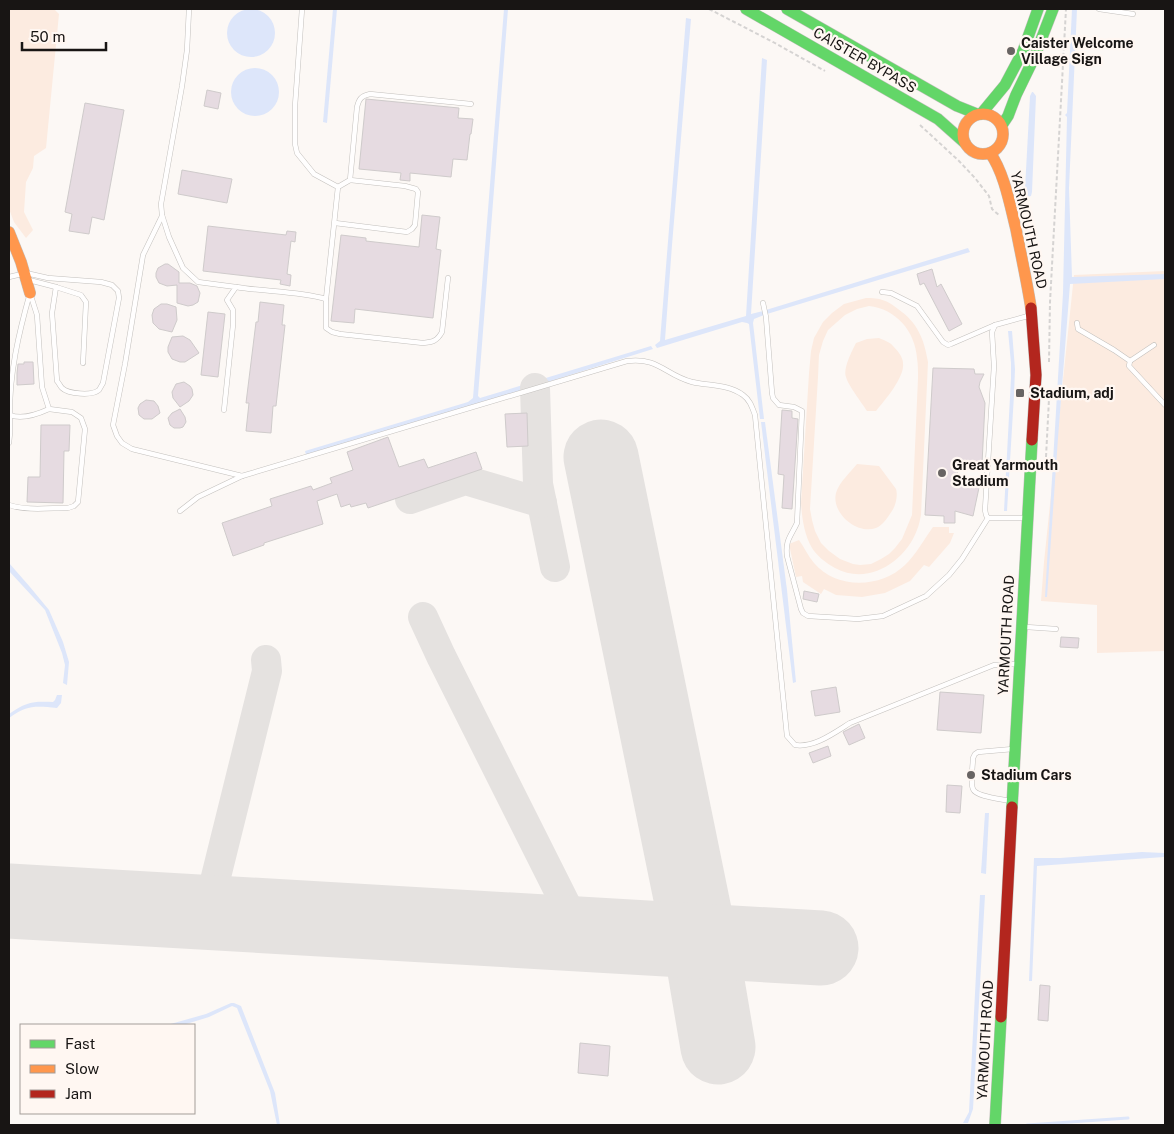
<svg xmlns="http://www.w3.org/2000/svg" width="1174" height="1134" font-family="'Public Sans',sans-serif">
<rect width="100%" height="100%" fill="#fcf8f5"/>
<g fill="#fcebe0" fill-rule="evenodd">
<polygon points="9,9 54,9 59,14 46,148 34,156 33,168 26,182 24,212 33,230 26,238 14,222 9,209"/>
<polygon points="1165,271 1165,651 1097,653 1097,605 1041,601 1044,562 1074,275"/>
<path d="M866 298C880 298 887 300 898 309 918 323 924 339 928 362L921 515C920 520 919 525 917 530 905 562 868 586 835 568 826 563 817 556 812 548 804 534 802 518 801 503L809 373 811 351 814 338 823 322 832 313 844 304ZM869 306C896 309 915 331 917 358 918 364 918 371 918 378L912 515 902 539 895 548 889 554 881 559 871 564 860 565 853 564 840 559 829 551 821 543 815 531 812 520 810 509 818 377 819 355 823 341 828 330 845 315 857 309Z"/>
<path d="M879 338C883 340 890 342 893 346 897 350 903 357 903 363 905 377 885 400 876 411H867C862 403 848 385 846 377 843 368 852 351 856 343L867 339Z"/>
<path d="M857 464 879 466 896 489C898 495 896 505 892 511 888 517 883 525 876 528 857 535 831 513 836 493 839 482 851 472 857 464Z"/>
<path d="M933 527H949V533H954L950 543 929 567 924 565 910 581 885 593 862 597 836 595 824 589 821 594 803 582 802 576 796 577 789 544 799 540C804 547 808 556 814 563 837 590 881 588 905 565 915 556 925 538 933 527Z"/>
</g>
<g fill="#dde6fa">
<polygon points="333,9 337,9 327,123 323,122"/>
<polygon points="504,9 508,9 478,396 480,398 651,346 653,349 487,401 306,455 305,451 468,402 473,398"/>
<polygon points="1072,9 1077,9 1069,188 1072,277 1165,274 1165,279 1070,284 1058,438 1047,597 1045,597 1063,293 1067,117 1065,115 1067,113"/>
<circle cx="251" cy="33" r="24"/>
<polygon points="686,18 691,19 672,245 665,340 746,316 762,58 767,60 751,314 763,311 764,315 754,319 753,323 764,419 760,419 749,324 747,323 742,322 657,348 655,345 660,341"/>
<circle cx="255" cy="92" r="24"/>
<polygon points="1032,92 1033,92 1036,96 1032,192 1031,196 1027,197 1025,195 1025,189 1030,96"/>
<polygon points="968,248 970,252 767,314 766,310"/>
<polygon points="1008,331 1012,331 1015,369 1014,395 1007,511 1004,511 1011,378 1011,363"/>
<polygon points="761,422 765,422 787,590 796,682 793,683"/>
<polygon points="9,563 30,587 49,610 63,642 69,662 67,685 63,683 65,665 62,653 45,610 9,571"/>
<path d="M57 695H62L61 703 57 708C35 706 27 705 9 718V714C26 702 33 701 53 702L55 700Z"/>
<polygon points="985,813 989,813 986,874 981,873"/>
<polygon points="1142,852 1164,853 1164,857 1037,866 1032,981 1029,981 1034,858 1060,858"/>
<polygon points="980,895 985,895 973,1109 968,1123 963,1123 969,1112"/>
<polygon points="231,1003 234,1003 241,1006 275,1093 280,1125 277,1125 270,1091 237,1008 232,1006 209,1017 183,1025 167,1025 206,1014"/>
</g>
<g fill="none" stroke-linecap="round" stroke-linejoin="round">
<polyline stroke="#dde6fa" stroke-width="3" points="1027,1125 1128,1118"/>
<g stroke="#e5e2e0" stroke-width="30">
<polyline points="535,388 538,484 555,567"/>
<polyline points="410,499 465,480 542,503"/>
<polyline points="423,617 441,656 581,935"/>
<polyline points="207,913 267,671 266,660"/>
</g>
<g stroke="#e5e2e0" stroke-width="75">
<polyline points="601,457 700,941 718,1047"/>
<polyline points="9,901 821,948"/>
</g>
</g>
<g fill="#e6dbe1" stroke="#cfcbcb">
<polygon points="207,90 221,93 218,109 204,106"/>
<polygon points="366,99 459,108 458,118 473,119 471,134 470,134 467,160 453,159 451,177 410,173 410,181 400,180 401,173 359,169"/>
<polygon points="85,103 124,110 104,220 92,217 89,234 69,231 72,214 65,212"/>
<polygon points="182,170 232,179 227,203 178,194"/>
<polygon points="422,215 440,217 436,249 441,250 433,318 355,309 354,323 331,321 341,235 366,238 366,241 419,247"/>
<polygon points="208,226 286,235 287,231 296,232 295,242 291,241 287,274 291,275 290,286 280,284 281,280 203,271"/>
<polygon points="165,264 168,264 179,272 179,283 190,283 197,286 200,293 198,302 193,305 188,306 177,303 177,285 167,286 159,283 156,277 156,273 158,268"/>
<polygon points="932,269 937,287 941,284 962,324 949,331 924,283 920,285 917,274"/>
<polygon points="260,302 284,305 282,325 285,325 276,406 273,406 271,433 246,431 249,403 246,403 256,322 258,322"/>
<polygon points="161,304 167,304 176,307 177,320 172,332 159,329 153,323 152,315 154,309"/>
<polygon points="208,312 225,314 218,377 201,375"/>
<polygon points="183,336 190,340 199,353 185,362 180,362 172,359 168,352 168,347 172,337"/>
<polygon points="24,362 33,362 34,384 17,385 17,373 18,364 24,364"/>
<polygon points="933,368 974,369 975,374 984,374 980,382 979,387 985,403 982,464 958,462 957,482 980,483 973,516 955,511 955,523 944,523 944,516 925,515"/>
<polygon points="184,382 190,386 192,389 193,395 189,401 180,407 173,398 172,392 176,384"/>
<polygon points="146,400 154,401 158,406 160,413 152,419 144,419 139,415 138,408 140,404"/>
<polygon points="180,409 185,417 186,422 183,427 180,428 174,428 170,425 168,418 172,413"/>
<polygon points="782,410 792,411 792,418 798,419 792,509 782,508 784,475 778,474"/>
<polygon points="527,413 528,446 507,447 505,414"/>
<polygon points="41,425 70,425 69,451 64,451 63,503 27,502 28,477 40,477"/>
<polygon points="388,437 399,467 424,459 428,468 476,452 482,469 368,508 366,503 351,507 350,504 341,507 337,494 317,501 323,524 264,543 264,545 233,556 222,523 272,506 270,499 311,486 313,490 332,483 330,478 353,470 347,452"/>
<polygon points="804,591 819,594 817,602 803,599"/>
<polygon points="1061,637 1079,638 1078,648 1060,647"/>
<polygon points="836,687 840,712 815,716 811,691"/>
<polygon points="940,692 984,695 981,733 937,730"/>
<polygon points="859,724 865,738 849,745 843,732"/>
<polygon points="828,746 831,756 813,763 809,753"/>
<polygon points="947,785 962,786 960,813 946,812"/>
<polygon points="1040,985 1050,986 1048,1021 1038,1020"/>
<polygon points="580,1043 610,1046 608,1076 578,1073"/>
</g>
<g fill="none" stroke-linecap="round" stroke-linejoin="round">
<g stroke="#c3c0bd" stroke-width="5.5">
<g id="lane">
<polyline points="189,9 187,50 182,86 161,204 162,215 169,237 183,268 198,282 236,287 227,300 233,310 233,325 224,410"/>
<polyline points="1099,9 1133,14"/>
<path d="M350 180 357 107C359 99 361 96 370 94L471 104"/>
<polyline points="162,216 143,255 125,364 113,425 117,436 122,443 132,449 242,476"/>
<polyline points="335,223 407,232 412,229 415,225 418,192 416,189 405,186 350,180 338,187"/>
<path d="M9 277 26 273 48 278 101 282 112 285 118 291 119 298 103 383C103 383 99 390 99 390 92 396 68 394 62 388 60 386 59 383 57 381L52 313 56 287"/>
<polyline points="29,280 56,287 81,295 86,302 83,363"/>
<path d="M236 287C266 292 297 291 326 299L338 187 314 174 297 153 295 144V106L302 9"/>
<polyline points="882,292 891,293 917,306 943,342 948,345 951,344 995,325"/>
<path d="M30 293 37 315 42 387 49 409C38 414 22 420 10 415 9 374 19 332 30 293Z"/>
<path d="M326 299V328L332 332 340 334 423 343C433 342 437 341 442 332L448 278"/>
<path d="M763 303 766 317 772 393 773 398 779 405 794 407 802 411 797 523C791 536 785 540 787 556L801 609 803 613 808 616 858 619 883 616 926 596 949 575 962 559 988 518"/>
<polyline points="1077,323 1078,329 1114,350 1130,361 1129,366 1165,405"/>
<polyline points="1130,361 1154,345"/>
<polyline points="9,443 10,433 10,415"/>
<path d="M9 505C27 511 49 508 68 508L74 506 78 502 85 429 81 418 72 412 49 409"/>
<path d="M180 511 198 497 242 476 627 361C659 357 665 375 692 382 709 386 728 384 743 395 750 400 752 407 755 415L786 726 787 736 795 745C814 748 834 733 850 723L994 665 1018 664"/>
<polyline points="1026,518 988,518 986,515 985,510 994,366 992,332 995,325 1028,316"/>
<polyline points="1026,627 1056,629"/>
<path d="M1010 801C1002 799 976 797 973 789 970 783 973 765 973 758L975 754 978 752 1013 749"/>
</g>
</g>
<g stroke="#c3c0bd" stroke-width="12">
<g id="fast">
<polyline points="746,9 938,119 965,143"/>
<polyline points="787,9 957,106 977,114"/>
<polyline points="981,114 1005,85 1023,51 1038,9"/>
<polyline points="1002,125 1008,116 1016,95 1034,58 1053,9"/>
<polyline points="1012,807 1032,440"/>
<polyline points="995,1125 1001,1017"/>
</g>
</g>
<g stroke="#c3c0bd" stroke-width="12">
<g id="slow">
<circle cx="983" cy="134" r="20"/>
<path d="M990 153C1004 172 1010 205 1016 229 1021 255 1027 282 1031 308"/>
<polyline points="9,232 21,262 30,293"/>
</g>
</g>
<g stroke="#c3c0bd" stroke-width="12">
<g id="jam">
<polyline points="1031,308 1036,375 1032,440"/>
<polyline points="1001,1017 1012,807"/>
</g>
</g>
<g stroke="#d5d3d2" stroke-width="2" stroke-dasharray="4 2.5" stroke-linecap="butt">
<polyline points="709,9 773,42 825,71"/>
<polyline points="920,125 959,161 975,178 989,196 992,209 1000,216"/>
<polyline points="1049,362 1050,302 1066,9"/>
<polyline points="1046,457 1049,399"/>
</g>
<use href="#lane" stroke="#fffefe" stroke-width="4.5"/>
<use href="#fast" stroke="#63d668" stroke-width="11"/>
<use href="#slow" stroke="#ff974d" stroke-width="11"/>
<use href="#jam" stroke="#b3261e" stroke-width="11"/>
</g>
<g fill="#686463" stroke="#fff7f2" stroke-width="2">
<circle cx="1011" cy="51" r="5"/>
<rect x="1015" y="388" width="10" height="10" rx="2.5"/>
<circle cx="942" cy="473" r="5"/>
<circle cx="971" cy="775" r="5"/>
</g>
<g text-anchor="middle" stroke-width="4.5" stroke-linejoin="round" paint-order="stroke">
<g font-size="14" font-weight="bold" fill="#181514" stroke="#fff7f2" text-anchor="start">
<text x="1021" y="48">Caister Welcome<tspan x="1021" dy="16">Village Sign</tspan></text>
<text x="1030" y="398">Stadium, adj</text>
<text x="952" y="470">Great Yarmouth<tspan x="952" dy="16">Stadium</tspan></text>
<text x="981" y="780">Stadium Cars</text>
</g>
<g font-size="14" fill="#181514" stroke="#fff7f2">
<text transform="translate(865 60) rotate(30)" y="5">CAISTER BYPASS</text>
<text transform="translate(1029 230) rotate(77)" y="5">YARMOUTH ROAD</text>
<text transform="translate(1006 635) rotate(-87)" y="5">YARMOUTH ROAD</text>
<text transform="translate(985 1040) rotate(-87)" y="5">YARMOUTH ROAD</text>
</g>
</g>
<rect width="1174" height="1134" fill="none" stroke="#181514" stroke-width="20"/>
<rect x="20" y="1024" width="175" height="90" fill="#fff7f2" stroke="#a39d99"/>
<rect x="30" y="1040" width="25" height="8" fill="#63d668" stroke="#a39d99"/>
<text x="65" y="1049" font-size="15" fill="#181514">Fast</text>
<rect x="30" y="1065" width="25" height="8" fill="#ff974d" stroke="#a39d99"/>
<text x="65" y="1074" font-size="15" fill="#181514">Slow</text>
<rect x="30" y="1090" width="25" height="8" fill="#b3261e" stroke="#a39d99"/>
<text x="65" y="1099" font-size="15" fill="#181514">Jam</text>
<path d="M22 42v8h84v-8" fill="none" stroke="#181514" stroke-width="2.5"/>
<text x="30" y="42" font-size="15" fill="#181514" stroke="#fff7f2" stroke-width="4" paint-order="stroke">50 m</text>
</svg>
